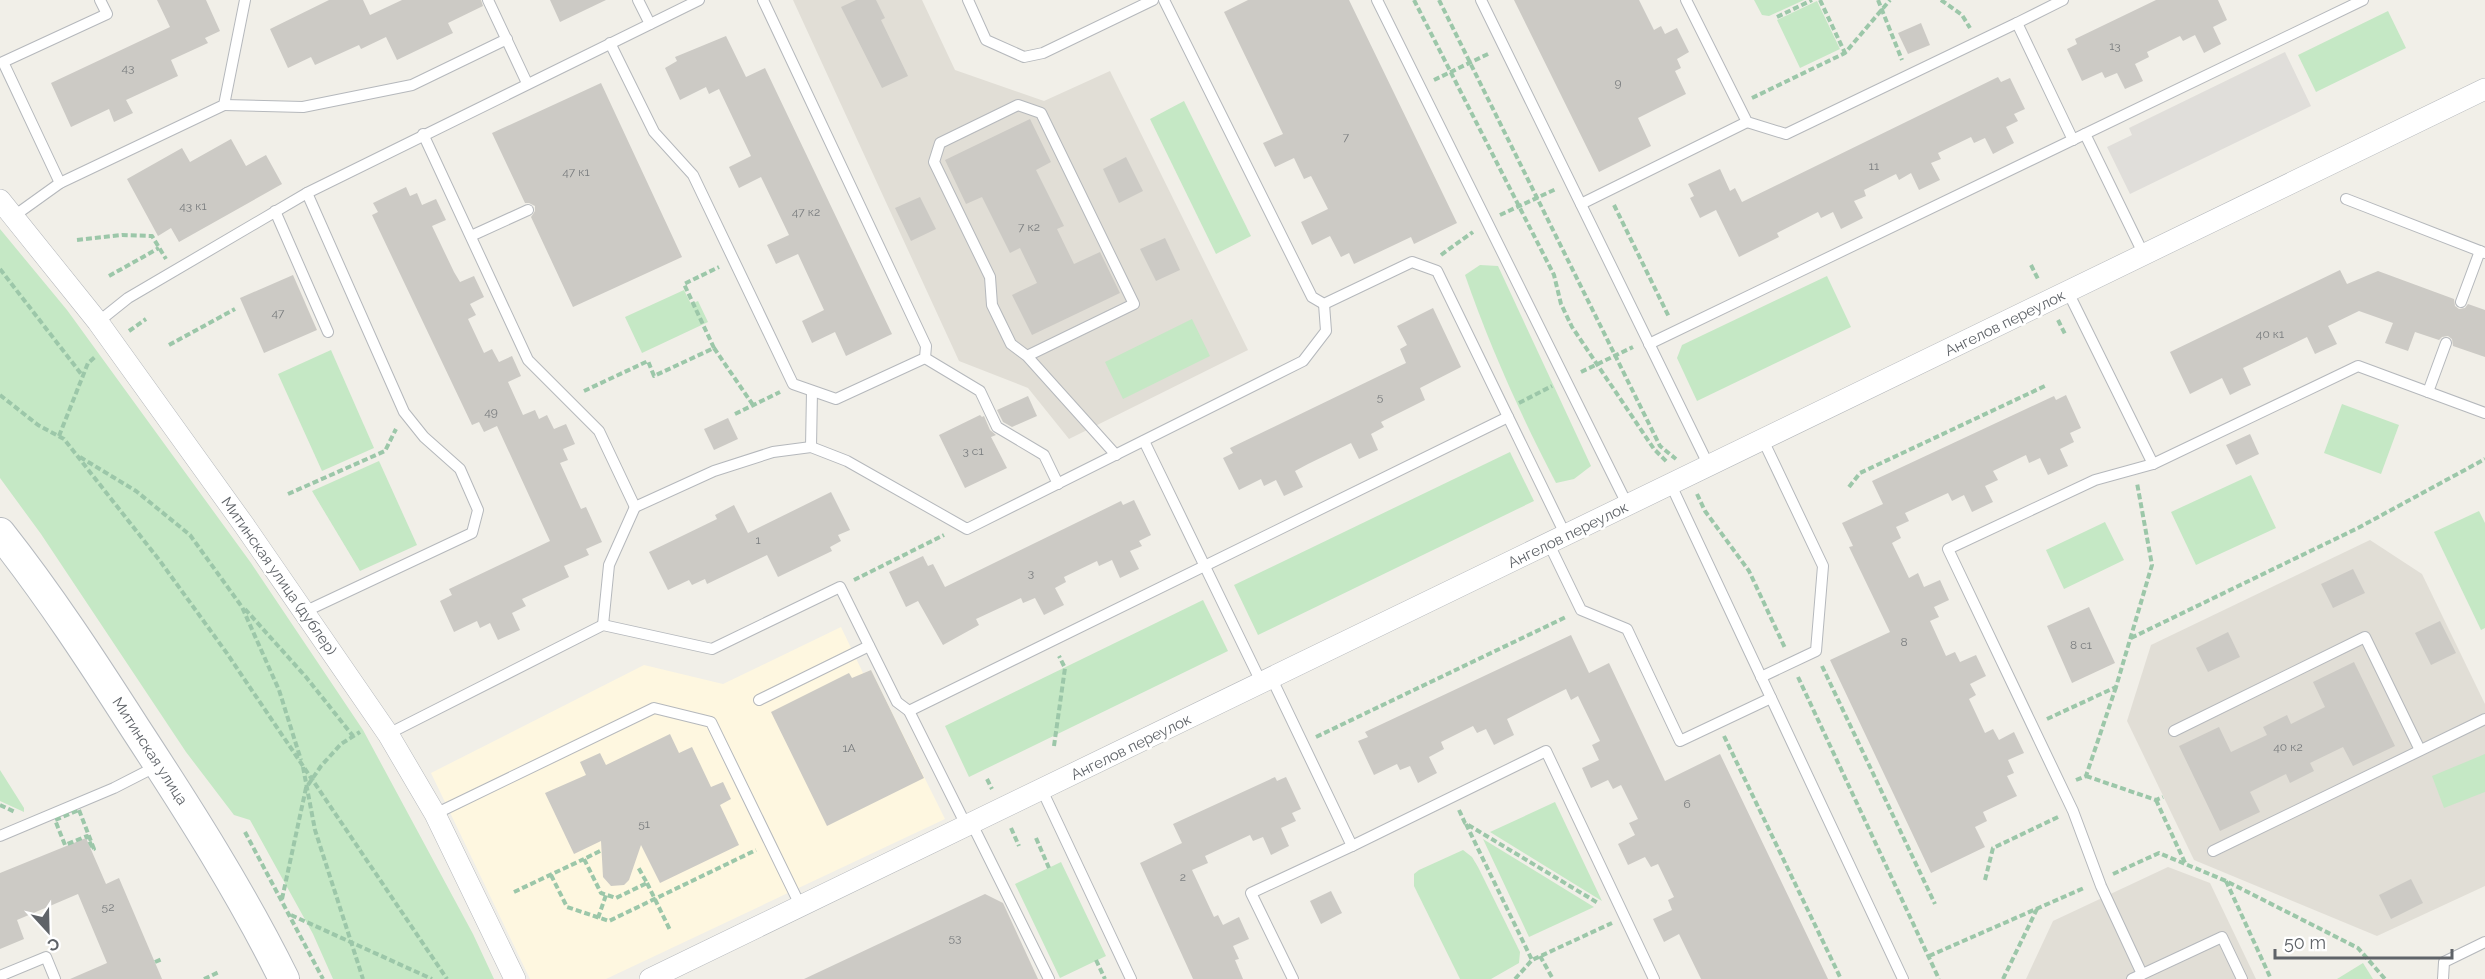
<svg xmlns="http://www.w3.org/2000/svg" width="2485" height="979" font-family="Raleway,sans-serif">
<rect width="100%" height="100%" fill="#f1efe8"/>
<polygon fill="#fef7e0" points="841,627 863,673 871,670 945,819 606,979 530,979 431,773 644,665 723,684"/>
<polygon fill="#e0deda" points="2285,52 2311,106 2130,194 2107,147 2132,135 2129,128"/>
<g fill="#e1ded6">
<polygon points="793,0 922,0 955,70 1044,101 1110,71 1248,350 1069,439 1028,388 959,361"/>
<polygon points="2370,540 2422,574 2485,704 2485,886 2377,936 2194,860 2127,721 2151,645"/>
<polygon points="2168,867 2210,883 2256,979 2026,979 2053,921"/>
</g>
<g fill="#c5e8c5">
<polygon points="1754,0 1804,0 1769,16 1762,15"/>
<polygon points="1817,1 1840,49 1800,68 1777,20"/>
<polygon points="2388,11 2406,48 2316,92 2298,55"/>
<polygon points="1184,101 1251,236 1216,254 1150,119"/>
<polygon points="0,229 67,310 251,563 363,730 473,934 494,979 333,979 313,934 250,820 234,815 186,752 41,534 0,478"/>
<path d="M1480 265 1498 266 1591 466 1574 479 1556 483C1521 416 1490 347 1465 275Z"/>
<polygon points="1827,276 1851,327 1697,401 1677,358 1682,345"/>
<polygon points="684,290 691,304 698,301 708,322 642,353 625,317"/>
<polygon points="1192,319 1210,356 1123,399 1105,362"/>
<polygon points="331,350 374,448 322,471 278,374"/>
<polygon points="2342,404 2399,425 2381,474 2324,453"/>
<polygon points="1510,452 1534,501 1258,635 1234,585"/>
<polygon points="379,461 417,545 360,571 312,491"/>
<polygon points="2251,475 2276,528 2196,565 2171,512"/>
<polygon points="2479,511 2485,523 2485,628 2481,630 2434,532"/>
<polygon points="2105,522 2124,560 2064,589 2046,550"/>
<polygon points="1203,600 1228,651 969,777 945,726"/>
<polygon points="2485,754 2485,792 2444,808 2432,776"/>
<polygon points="0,770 24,808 24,812 0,801"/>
<polygon points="1555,802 1602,901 1490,832"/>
<polygon points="1483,839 1594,907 1529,937"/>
<polygon points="1463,850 1472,857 1478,867 1520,952 1519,963 1491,979 1460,979 1414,886 1414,874 1419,870"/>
<polygon points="1061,862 1106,956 1060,978 1015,884"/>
<polygon points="2363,963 2373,979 2337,979"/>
</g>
<g fill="#cccac5">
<polygon points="157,0 206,0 220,31 205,38 208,43 171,60 178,76 126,100 133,113 114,122 109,109 71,127 51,83 170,27"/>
<polygon points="329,0 363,0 370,15 402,0 481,0 483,6 448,23 453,33 397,60 386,37 361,49 359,45 315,65 311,57 288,68 270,29"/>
<polygon points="550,0 606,0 560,22"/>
<polygon points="856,0 876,0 885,18 881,20 908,76 882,88 841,7"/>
<polygon points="1248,0 1349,0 1457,223 1414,244 1411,237 1354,264 1349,253 1341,257 1330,236 1312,245 1301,222 1328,209 1311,176 1304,179 1294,158 1275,167 1263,143 1283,134 1224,12"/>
<polygon points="1514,0 1639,0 1654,30 1661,26 1665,34 1677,28 1689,52 1677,59 1681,68 1675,71 1686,94 1638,118 1651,146 1599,172"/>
<polygon points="2156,0 2218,0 2227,20 2213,27 2221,44 2204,53 2195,35 2183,41 2180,36 2147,52 2149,57 2135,64 2143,81 2125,89 2117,73 2105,78 2102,72 2082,81 2067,49 2077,44 2075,39"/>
<polygon points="1921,23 1930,45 1908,54 1898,33"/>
<polygon points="726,36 746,77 765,68 892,334 846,356 835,332 812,343 802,321 824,310 798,254 776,264 767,245 789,235 761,177 739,188 729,167 751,156 719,89 709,94 706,87 680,100 665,68 677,61 675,57"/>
<polygon points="1998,77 2001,82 2010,78 2025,109 2014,114 2018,121 2006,127 2014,143 1993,154 1985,138 1974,143 1971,137 1938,153 1941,159 1931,163 1940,180 1919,190 1911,173 1899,180 1896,174 1864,190 1866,196 1854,201 1863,218 1841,229 1833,212 1821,218 1818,212 1777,233 1779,237 1739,257 1716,210 1700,218 1690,198 1694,196 1688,184 1720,169 1730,191 1735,188 1742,202"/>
<polygon points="601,83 682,257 573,307 531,217 535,211 535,206 529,203 525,203 492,133"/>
<polygon points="1030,119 1051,162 1036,170 1064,226 1057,229 1074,264 1100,252 1120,293 1032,335 1012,295 1037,283 1020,248 1010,253 982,197 966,204 945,160"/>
<polygon points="231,139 246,166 266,155 282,184 179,242 171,228 158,236 127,179 182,148 190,162"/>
<polygon points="1126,157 1143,191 1119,203 1103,169"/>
<polygon points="406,187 410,196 417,193 422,205 436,199 446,220 432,226 454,272 460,282 474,276 484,297 470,304 476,315 468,319 484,353 492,349 499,362 512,356 521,376 508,382 523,415 535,410 539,419 547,415 554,429 566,424 575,444 563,449 568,460 560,463 581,509 586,507 602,542 586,549 589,555 564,566 569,577 522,599 526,606 512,613 520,630 498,640 490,623 480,628 477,621 454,632 440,601 452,595 449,589 550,541 497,426 484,432 479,422 472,425 372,215 378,212 373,203"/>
<polygon points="920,197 936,229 911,241 895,208"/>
<polygon points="1165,238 1180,270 1156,281 1140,249"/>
<polygon points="2340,270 2347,284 2378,271 2454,299 2455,306 2459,309 2465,308 2468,304 2485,310 2485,357 2453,346 2452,339 2448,336 2442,337 2439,340 2415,332 2408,351 2385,343 2393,323 2359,311 2328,326 2337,344 2315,354 2307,337 2243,368 2251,385 2242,389 2230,395 2222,378 2190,394 2170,352"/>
<polygon points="293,275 317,330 264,353 240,298"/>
<polygon points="1433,308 1461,367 1420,388 1425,400 1381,422 1384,427 1371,434 1378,450 1359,459 1351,443 1308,464 1295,471 1303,487 1284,496 1276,480 1264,486 1261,479 1239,490 1223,458 1233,453 1230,448 1406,363 1400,349 1407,345 1397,326"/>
<polygon points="2066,395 2081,428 2070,433 2074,442 2060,449 2068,466 2048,475 2040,458 2029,463 2026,455 1993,471 1998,480 1985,486 1993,502 1972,512 1964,495 1952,501 1948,493 1905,513 1909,521 1896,527 1901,538 1892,543 1909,578 1918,573 1924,587 1940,580 1949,600 1934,607 1939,617 1930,621 1946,656 1955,652 1960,662 1976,655 1986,676 1970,684 1976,695 1969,699 1985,733 1993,729 1999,740 2014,732 2024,753 2008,760 2014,773 2007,776 2017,796 1983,812 1987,821 1975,827 1985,847 1931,873 1830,660 1890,632 1849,547 1853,546 1842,523 1883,504 1872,481 2054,396 2056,400"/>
<polygon points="1028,396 1037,416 1012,427 1003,422 997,410"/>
<polygon points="980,415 982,417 984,416 990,430 996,435 991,437 1007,468 965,488 939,435"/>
<polygon points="728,418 738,439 714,450 704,429"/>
<polygon points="2250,434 2259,454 2236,465 2226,445"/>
<polygon points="831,492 850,530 838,535 841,541 830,547 832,551 778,577 767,555 707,584 705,579 692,585 689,580 668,590 649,552 717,519 715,515 734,505 748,533"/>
<polygon points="1134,500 1151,535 1139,541 1142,546 1130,551 1139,569 1120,578 1112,560 1099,566 1097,561 1064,577 1066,582 1055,588 1064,605 1044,615 1035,598 1023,603 1021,598 976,619 979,625 943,645 918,601 906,607 889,572 923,556 928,566 933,564 945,587 1121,501 1123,505"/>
<polygon points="2353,569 2365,593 2333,608 2321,584"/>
<polygon points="2089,607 2115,663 2072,683 2047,626"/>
<polygon points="2440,621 2456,653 2431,665 2415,633"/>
<polygon points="2228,632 2240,657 2208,672 2196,648"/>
<polygon points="1571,635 1589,673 1609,663 1665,781 1720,754 1828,979 1701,979 1679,934 1664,942 1653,919 1672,910 1668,900 1674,897 1658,864 1651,867 1645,857 1628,865 1618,844 1635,835 1629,823 1638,819 1621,785 1613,789 1608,780 1591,788 1582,768 1599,760 1592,745 1600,741 1578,696 1571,700 1566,689 1507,719 1514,735 1494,745 1486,729 1477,733 1473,726 1441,742 1444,749 1429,757 1437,773 1418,783 1410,766 1400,770 1397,764 1374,775 1358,741 1368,737 1365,732"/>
<polygon points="2354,662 2395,746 2353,766 2343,747 2310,763 2314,771 2290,783 2286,774 2250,792 2260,812 2220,831 2179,746 2219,727 2231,752 2267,735 2263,727 2287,715 2291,724 2325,707 2313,682"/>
<polygon points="871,670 924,778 827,826 771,712 849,673 852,678"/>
<polygon points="670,734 679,753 692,747 711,787 723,782 731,799 720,805 739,845 660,883 641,845 629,880 624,885 611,886 603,877 601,841 574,854 545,793 586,775 580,762 600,753 606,765"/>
<polygon points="1275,777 1277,781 1286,777 1301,809 1292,813 1296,821 1281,828 1289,846 1271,855 1263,837 1253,841 1250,835 1205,856 1208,863 1192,870 1214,917 1218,915 1223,925 1239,917 1249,939 1233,946 1239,959 1235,960 1243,979 1193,979 1140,863 1182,843 1173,824"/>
<polygon points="86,838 106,884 119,878 162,979 70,979 107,963 78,894 17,920 24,939 0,949 0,873"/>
<polygon points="2411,879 2423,903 2391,919 2379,895"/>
<polygon points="1331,891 1342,913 1321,924 1310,901"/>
<polygon points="985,894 1003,903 1038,979 804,979"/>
</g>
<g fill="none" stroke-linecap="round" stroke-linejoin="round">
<g stroke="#b5b8bc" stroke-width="12">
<g id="service">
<polyline points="488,0 527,83"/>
<polyline points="638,0 650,24"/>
<polyline points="968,0 986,40 1024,57 1043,53 1153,0"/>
<polyline points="1164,0 1312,297 1324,304 1412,262 1437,271 1566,536"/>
<polyline points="1377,0 1628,506"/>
<polyline points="1481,0 1709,466"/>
<polyline points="1686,0 1747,122 1786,134 2017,23 2073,140"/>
<polyline points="2017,23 2063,0"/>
<polyline points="610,43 654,132 693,175 793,384 836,399 925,358 926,346 763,0"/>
<polyline points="224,105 303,107 412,85 507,39"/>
<polyline points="423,134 528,360 599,431 635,507 714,471 773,452 811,447 847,461 967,529 1303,361 1326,331 1324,304"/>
<polyline points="2085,134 2144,255"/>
<polyline points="60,183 3,62 107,14 100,0"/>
<polyline points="2346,199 2485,253"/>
<polyline points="1581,204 1747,122"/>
<polyline points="275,211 328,332"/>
<polyline points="14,216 60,183 224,105 245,0"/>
<polyline points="471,236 528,210"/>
<polyline points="2068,292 2153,464"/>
<polyline points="2461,302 2480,251"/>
<polyline points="98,322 128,298 307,193 699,0"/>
<polyline points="1649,344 2363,0"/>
<polyline points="1027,356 1134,304 1041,113 1018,105 940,143 934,162 990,277 992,305 1011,344 1027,356 1116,455"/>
<polyline points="925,358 980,391 997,427 1044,455 1058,484"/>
<polyline points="2428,392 2446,343"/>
<polyline points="1144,441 1262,684"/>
<polyline points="811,447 812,391"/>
<polyline points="1671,485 1903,979"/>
<polyline points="1549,544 1581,610 1627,629 1680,741 1771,698"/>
<polyline points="304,612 472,533 478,510 460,469 424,437 404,412 307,193"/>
<polyline points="603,625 609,565 635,507"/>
<polyline points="1761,677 1816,651 1823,566 1763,440"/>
<polyline points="1272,679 1352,846 1251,893 1293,979"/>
<polyline points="759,700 869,646"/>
<polyline points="909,711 1508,417"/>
<polyline points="2174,731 2365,637 2420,750"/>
<polyline points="388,734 603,625 712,649 840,587 897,702 909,711 967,827"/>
<polyline points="1042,790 1131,979"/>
<polyline points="435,814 654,708 711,722 801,907"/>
<polyline points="972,824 1049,979"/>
<polyline points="0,836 114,788 159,765"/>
<polyline points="1352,846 1546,751 1654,979"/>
<polyline points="2213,851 2485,719"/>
<polyline points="2142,974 2101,886 2073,811 1948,549 2095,480 2153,464 2358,366 2485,413"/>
<polyline points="0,976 46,957 55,979"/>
<polyline points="2132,979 2222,937 2242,979"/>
<polyline points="2443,979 2444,962 2485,942"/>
</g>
</g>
<g stroke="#b5b8bc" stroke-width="22">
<g id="minor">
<polyline points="0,200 98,322 244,525 388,734 435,814 515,979"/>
<polyline points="650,979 2485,89"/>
</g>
</g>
<g stroke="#b6babf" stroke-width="32">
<path id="secondary" d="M0 533C49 595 92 661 135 728 188 809 241 892 284 979"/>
</g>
<g stroke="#9cc7a9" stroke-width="4" stroke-dasharray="6 3" stroke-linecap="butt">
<polyline points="1414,0 1554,275 1561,304 1572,327 1654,449 1667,462"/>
<polyline points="1439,0 1660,446 1676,459"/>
<polyline points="1820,0 1845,53"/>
<polyline points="1878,0 1902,60"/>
<polyline points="1941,0 1962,15 1970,28"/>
<polyline points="1777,17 1812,0"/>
<polyline points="1434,80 1490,53"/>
<polyline points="1752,98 1845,53 1890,0"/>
<polyline points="1614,205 1669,317"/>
<polyline points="1500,215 1556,189"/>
<polyline points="77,240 122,235 152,236 166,259"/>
<polyline points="1441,255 1473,232"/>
<polyline points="2031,265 2039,281"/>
<polyline points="0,269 82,375"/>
<polyline points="109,276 159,248"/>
<polyline points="2058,320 2066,336"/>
<polyline points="129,331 146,319"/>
<polyline points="169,345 235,309"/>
<polyline points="714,348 753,405"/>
<polyline points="1581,372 1633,347"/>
<polyline points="584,391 648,361 654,376 714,348 684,284 719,267"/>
<polyline points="0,395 38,425 64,439 160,561 226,652 447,979"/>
<polyline points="1519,403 1552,386"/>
<polyline points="735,414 780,392"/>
<polyline points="59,436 88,363 96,356"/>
<polyline points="80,457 136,491 190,535 242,607 279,690 301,760"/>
<polyline points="1849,487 1860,473 2047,385"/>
<polyline points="288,494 385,451 396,429"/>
<polyline points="1697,494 1705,511 1749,571 1785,648"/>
<polyline points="854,580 944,535"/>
<polyline points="245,609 306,677 353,736"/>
<polyline points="2131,638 2358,528 2485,459"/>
<polyline points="1822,666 1935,904"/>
<polyline points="1798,677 1939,979"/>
<polyline points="2047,719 2116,687 2152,565 2137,483"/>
<polyline points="1724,736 1841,979"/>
<polyline points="1316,737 1566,617"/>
<polyline points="1054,746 1065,668 1059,656"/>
<polyline points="303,767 315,830 363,979"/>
<polyline points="2086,776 2156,800 2163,797"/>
<polyline points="987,779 992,789"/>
<polyline points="2076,780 2086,776 2116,687"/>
<polyline points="2156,800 2186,865"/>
<polyline points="0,805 15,812"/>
<polygon points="79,810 94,849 93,849 87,836 65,845 55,820"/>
<polyline points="1459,810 1465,823 1598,903"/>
<polyline points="1466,824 1532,960"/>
<polyline points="1011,828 1019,846"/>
<polyline points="245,832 323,979"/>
<polyline points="1036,838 1049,868"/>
<polyline points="600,851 584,859 601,893 616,898 647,883 638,867"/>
<polyline points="2113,874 2159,853 2226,881 2358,948 2385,979"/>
<polyline points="551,875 567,907 609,921 756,850"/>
<polyline points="1985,880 1993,848 2058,817"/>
<polyline points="2226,881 2271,979"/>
<polyline points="647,883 670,930"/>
<polyline points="514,892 584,859"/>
<polyline points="282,899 306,788 321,766 341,744 360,732"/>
<polyline points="291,915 432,979"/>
<polyline points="598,918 606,895"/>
<polyline points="1540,956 1553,979"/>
<polyline points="1929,956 2084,888"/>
<polyline points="1096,960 1105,979"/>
<polyline points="155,962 162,959"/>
<polyline points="204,979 219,972"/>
<polyline points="1515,979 1532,960 1612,923"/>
<polyline points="2003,979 2037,909"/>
</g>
<use href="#service" stroke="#fff" stroke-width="10"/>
<use href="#minor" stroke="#fff" stroke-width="21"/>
<use href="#secondary" stroke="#fff" stroke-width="30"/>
</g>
<g text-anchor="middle" stroke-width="5" stroke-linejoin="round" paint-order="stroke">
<g font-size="12" fill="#7a7d7f">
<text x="2115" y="50">13</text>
<text x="128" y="72">43</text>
<text x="1618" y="87">9</text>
<text x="1346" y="141">7</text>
<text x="1874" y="170">11</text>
<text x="576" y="176">47 к1</text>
<text x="193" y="210">43 к1</text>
<text x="806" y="216">47 к2</text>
<text x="1029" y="231">7 к2</text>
<text x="278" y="317">47</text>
<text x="2270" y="338">40 к1</text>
<text x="1380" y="401">5</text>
<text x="491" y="416">49</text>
<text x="973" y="455">3 с1</text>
<text x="758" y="544">1</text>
<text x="1031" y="577">3</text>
<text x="1904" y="646">8</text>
<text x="2081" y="649">8 с1</text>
<text x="2288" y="751">40 к2</text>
<text x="849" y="752">1А</text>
<text x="1687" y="808">6</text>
<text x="644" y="828">51</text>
<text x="1183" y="881">2</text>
<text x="108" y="911">52</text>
<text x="955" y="942">53</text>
</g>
<g font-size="15" fill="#5f6368" stroke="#fff">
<text transform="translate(2005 323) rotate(-26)" y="5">Ангелов переулок</text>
<text transform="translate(1568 535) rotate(-26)" y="5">Ангелов переулок</text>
<text transform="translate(279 576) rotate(55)" y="5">Митинская улица (дублер)</text>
<text transform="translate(1131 747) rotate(-26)" y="5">Ангелов переулок</text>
<text transform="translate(150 751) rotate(57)" y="5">Митинская улица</text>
</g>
</g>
<g transform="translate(48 931) rotate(158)" stroke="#ffffff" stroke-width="4.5" paint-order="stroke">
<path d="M0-4.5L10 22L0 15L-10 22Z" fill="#5f6368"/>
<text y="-9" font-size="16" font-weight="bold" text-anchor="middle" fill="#5f6368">С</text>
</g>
<path d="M2275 949v9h177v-9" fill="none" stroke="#5f6368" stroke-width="3"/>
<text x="2284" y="949" font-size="18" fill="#5f6368" stroke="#ffffff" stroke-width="4.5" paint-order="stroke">50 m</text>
</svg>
